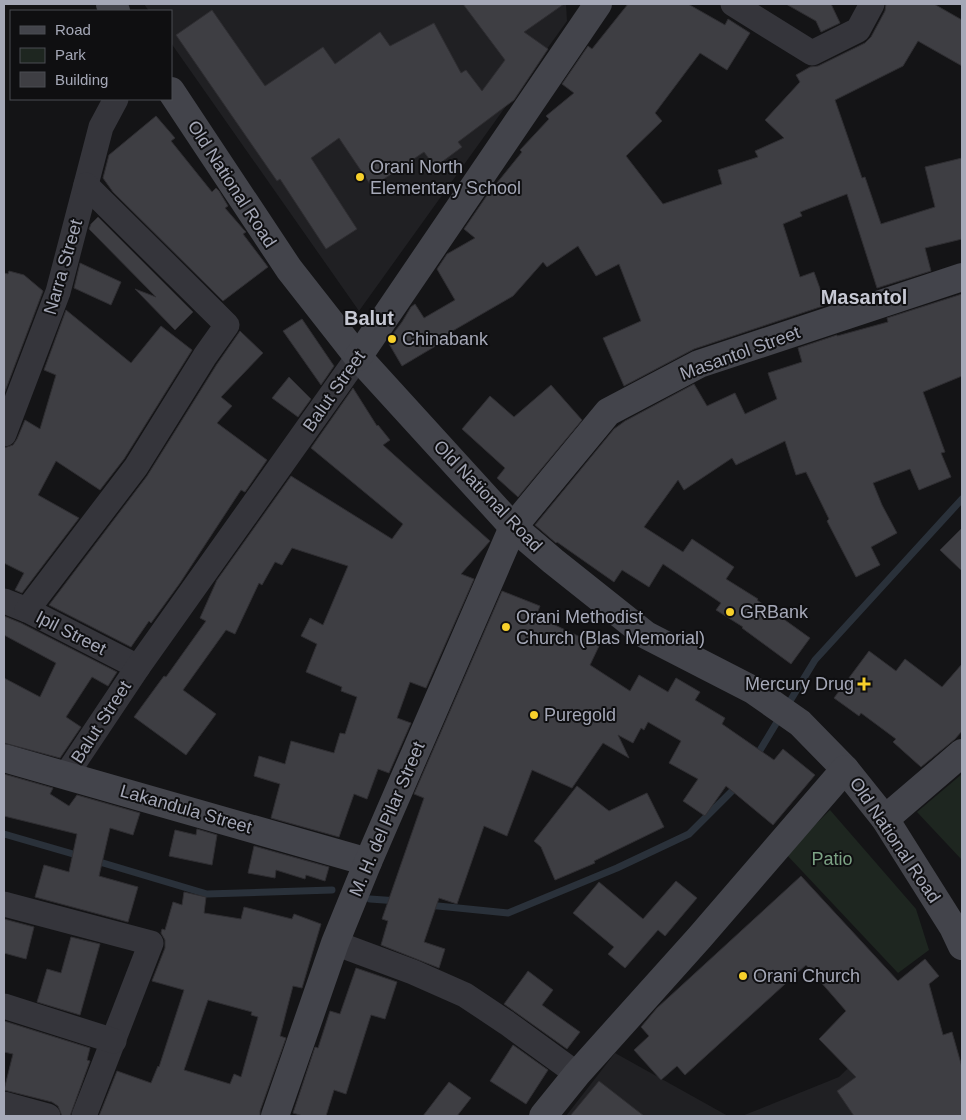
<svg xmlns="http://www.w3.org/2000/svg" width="966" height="1120" font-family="Arial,sans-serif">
<rect width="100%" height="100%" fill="#141416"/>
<g fill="#202023">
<polygon points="144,4 566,4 567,21 359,311 171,43 171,11 149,11"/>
<polygon points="904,1014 940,1116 742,1116 839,1077"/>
<polygon points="615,1053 728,1116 566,1116"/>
</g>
<g fill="#1e2620">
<polygon points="962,774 962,860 917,812"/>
<polygon points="830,810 916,909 929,950 898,973 786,854"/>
</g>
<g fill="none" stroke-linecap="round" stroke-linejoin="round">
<g stroke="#2a313a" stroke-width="7">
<polyline points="787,706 815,660 962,499"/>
<polyline points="756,757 780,717"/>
<polyline points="4,834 80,856"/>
<polyline points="93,860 207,894 332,890"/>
<polyline points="370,899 398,901"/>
<polyline points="428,905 508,913 617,868 689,834 738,785"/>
</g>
</g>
<g fill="#3e3e43" stroke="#2f2e32" fill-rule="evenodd">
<polygon points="463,4 564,4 524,32 548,49 514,100 458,142 462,147 435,167 424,152 372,187 339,138 311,158 357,229 326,249 280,179 277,181 176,35 212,10 265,86 323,47 335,64 380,32 390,46 434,23 461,73 466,70 482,91 505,60"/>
<polygon points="628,4 688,4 725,25 728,19 750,33 727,70 700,53 655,113 662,121 626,156 663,204 722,184 718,170 758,157 755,151 784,138 765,120 800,82 796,75 810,67 818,66 865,43 871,37 885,11 886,4 934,4 962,20 962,66 918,41 903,66 835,100 862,178 865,177 881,224 935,207 925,167 962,158 962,239 925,248 931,271 877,288 847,194 800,212 802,216 783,224 800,277 814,272 826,305 694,349 624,386 603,338 641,321 619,264 596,276 578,246 547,267 543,262 513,296 437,340 439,344 402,366 388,342 391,340 390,338 402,322 411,307 415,304 424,318 455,300 437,269 447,254 475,238 464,229 488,194 522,152 520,150 549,119 546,116 574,93 562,84 588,46 592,49"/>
<polygon points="786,4 831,4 840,23 821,32 816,21"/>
<polygon points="156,116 175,138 171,141 212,192 216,188 219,191 228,206 225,208 244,230 246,232 243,234 268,267 223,301 113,192 103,178 109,155"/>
<polygon points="98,217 193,312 175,330 135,289 156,297 89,229 91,224"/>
<polygon points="80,263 121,282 111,305 74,288"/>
<polygon points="9,271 24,275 43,291 4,394 4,273 8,274"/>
<polygon points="962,294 962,376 923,392 945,452 941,453 951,477 919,490 910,469 873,483 882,505 897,533 871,547 880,565 856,577 827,521 829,519 806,472 796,475 785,441 736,465 732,458 684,490 678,480 644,527 683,552 692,539 734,567 726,579 758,599 757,600 810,638 791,664 742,628 743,627 716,610 721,603 663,564 649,587 622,570 614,582 557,542 556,543 535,525 614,429 625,421 694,384 707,406 735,393 745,414 777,399 768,373 802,362 798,348 837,335 837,336 888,322 887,318"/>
<polygon points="66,310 131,363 161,326 192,350 124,459 100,490 56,461 38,495 79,518 22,593 15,590 24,573 4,563 4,448 13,445 17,439 25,420 40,429 56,375 44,370"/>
<polygon points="302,319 334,366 321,385 283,331"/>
<polygon points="240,331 263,353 221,397 232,406 217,423 267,460 245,492 241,490 180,583 151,623 149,621 131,647 49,605 147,476 217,364"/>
<polygon points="289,377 311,399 298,417 272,398"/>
<polygon points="551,385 582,420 518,497 497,478 505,468 462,429 490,396 514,417"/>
<polygon points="353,388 377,426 378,425 390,440 383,445 490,541 461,574 474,579 426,688 410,682 397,718 411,723 389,773 378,769 367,799 354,794 339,837 271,818 280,784 254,776 259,756 285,764 291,741 334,753 340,733 345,734 357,697 341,691 342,687 306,672 317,644 301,636 310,618 323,625 348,566 292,548 282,565 275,562 262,585 259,583 235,634 226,630 183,690 216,714 186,755 134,717 164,676 166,677 206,621 200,618 217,580 291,476 392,539 403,524 311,448"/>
<polygon points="962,528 962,571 940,550"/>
<polygon points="502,591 540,606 536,616 599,646 590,665 630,691 639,675 668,692 676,678 700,692 695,700 725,718 722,724 774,760 783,749 815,775 773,825 726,786 705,816 683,801 698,779 669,763 681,741 648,722 644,730 641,728 633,743 618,735 629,758 603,743 572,788 532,770 507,836 484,826 457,904 439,898 424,942 445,949 439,968 381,945 388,921 382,919 424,798 414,794"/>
<polygon points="4,616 21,623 117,672 108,686 92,677 66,717 81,727 60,758 4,743 4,678 40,697 56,663 4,635"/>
<polygon points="869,651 896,671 905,659 942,687 962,664 962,731 955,739 921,767 893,742 896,739 861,713 859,716 834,698"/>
<polygon points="4,774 53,788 50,794 69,806 77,795 140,813 133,835 110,828 99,876 138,887 128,922 35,897 44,865 69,872 77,834 4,816"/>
<polygon points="577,786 609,811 647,793 664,827 594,861 595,863 555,880 541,847 534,841"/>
<polygon points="197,829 217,835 212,865 169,856 175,830 196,835"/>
<polygon points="254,846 329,867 325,881 306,875 305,879 276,870 275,878 248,873"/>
<polygon points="801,876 898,981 925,959 939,976 929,984 943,1035 952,1032 962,1067 962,1116 854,1116 837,1091 856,1077 819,1039 846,1011 806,965 685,1075 677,1066 661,1080 634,1050 649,1036 641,1027 657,1008"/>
<polygon points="676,881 697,898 665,936 658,930 625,968 608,954 614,947 573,913 599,882 643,919"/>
<path d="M184 892 206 897 204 913 241 919 244 907 292 919 294 914 321 924 302 988 293 986 280 1036 286 1038 260 1111V1116H99L117 1071 151 1083 158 1066 159 1067 184 990 152 981 165 948V940L161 933 162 929 165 930 173 902 182 905ZM208 1000 252 1012 251 1015 258 1017 241 1077 234 1074 230 1084 184 1070Z"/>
<polygon points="4,919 34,927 26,959 4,953"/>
<polygon points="71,937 100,944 80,1015 37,1002 47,969 61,973"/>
<polygon points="356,968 397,982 385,1019 371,1015 346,1094 334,1090 326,1116 303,1116 293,1113 315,1047 318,1048 330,1011 340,1014"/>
<polygon points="528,971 553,990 542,1005 580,1032 567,1049 504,1004"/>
<polygon points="4,1021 90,1048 87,1060 90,1061 70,1116 62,1116 58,1106 52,1102 4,1090 13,1054 4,1052"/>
<polygon points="513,1045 548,1070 526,1104 490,1081"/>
<polygon points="599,1081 644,1116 570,1116"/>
<polygon points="449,1082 471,1098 457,1116 423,1116"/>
</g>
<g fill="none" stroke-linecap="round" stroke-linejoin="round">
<g stroke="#35353b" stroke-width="25">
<polyline points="733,4 812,53 858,30 872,4"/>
<polyline points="4,434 58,292 101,127 116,99"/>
<polyline points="4,601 27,610 138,667"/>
<polyline points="27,610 136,467 205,356 227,325 86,185"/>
<polyline points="66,775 138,667 358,357"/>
<polyline points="4,904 151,943 84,1116"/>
<polyline points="335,943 413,972 465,995 507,1023 577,1074"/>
<polyline points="4,1006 114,1041"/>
<polyline points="4,1104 48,1116"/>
</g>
<g stroke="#43444b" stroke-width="28">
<polyline points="110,4 116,11"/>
<polyline points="171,91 289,269 358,357 513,527 553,561 646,635 753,690 800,723 845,769 885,819 953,927 962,946"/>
<polyline points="358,357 598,4"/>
<polyline points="4,758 368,862"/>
<polyline points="885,819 962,753"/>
<polyline points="275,1116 335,943 368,862 513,527 608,412 699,364 962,277"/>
<polyline points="543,1116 577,1074 700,937 845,769"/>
</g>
</g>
<g fill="#f7d02b" stroke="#0f0f11" stroke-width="2">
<circle cx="360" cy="177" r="5"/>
<circle cx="392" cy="339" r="5"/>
<circle cx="730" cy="612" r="5"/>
<circle cx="506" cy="627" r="5"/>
<path d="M861.5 676.5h5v5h5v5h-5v5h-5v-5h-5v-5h5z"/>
<circle cx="534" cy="715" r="5"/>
<circle cx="743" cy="976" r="5"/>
</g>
<g text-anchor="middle" stroke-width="4" stroke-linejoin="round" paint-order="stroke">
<g font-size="18" fill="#a5a8b7" stroke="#0f0f11" text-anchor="start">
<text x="370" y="173">Orani North<tspan x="370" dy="21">Elementary School</tspan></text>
<text x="402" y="345">Chinabank</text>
<text x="740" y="618">GRBank</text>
<text x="516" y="623">Orani Methodist<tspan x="516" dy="21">Church (Blas Memorial)</tspan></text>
<text x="854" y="690" text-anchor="end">Mercury Drug</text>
<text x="544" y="721">Puregold</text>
<text x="753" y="982">Orani Church</text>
</g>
<g font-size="18" fill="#a5a8b7" stroke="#0f0f11">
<text transform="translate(232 184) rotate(57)" y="6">Old National Road</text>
<text transform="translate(63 267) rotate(-74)" y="6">Narra Street</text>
<text transform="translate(740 353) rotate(-20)" y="6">Masantol Street</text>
<text transform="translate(334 391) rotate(-55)" y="6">Balut Street</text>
<text transform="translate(488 496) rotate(46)" y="6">Old National Road</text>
<text transform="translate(71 633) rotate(27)" y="6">Ipil Street</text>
<text transform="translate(101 722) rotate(-57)" y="6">Balut Street</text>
<text transform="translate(186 809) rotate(16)" y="6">Lakandula Street</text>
<text transform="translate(387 819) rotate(-67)" y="6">M. H. del Pilar Street</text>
<text transform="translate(895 840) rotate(56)" y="6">Old National Road</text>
</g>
<g font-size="18" fill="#7ca284" stroke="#0f0f11">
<text x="832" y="865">Patio</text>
</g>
<g font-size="20" font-weight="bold" fill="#c6c8d3" stroke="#0f0f11">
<text x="864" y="304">Masantol</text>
<text x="369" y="325">Balut</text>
</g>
</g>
<rect width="966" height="1120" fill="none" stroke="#a5a8b7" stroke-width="10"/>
<rect x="10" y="10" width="162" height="90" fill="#0f0f11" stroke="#4b4c53"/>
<rect x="20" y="26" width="25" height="8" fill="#43444b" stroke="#4b4c53"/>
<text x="55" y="35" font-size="15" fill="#a5a8b7">Road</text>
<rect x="20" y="48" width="25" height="15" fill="#1e2620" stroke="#4b4c53"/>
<text x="55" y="60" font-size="15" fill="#a5a8b7">Park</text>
<rect x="20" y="72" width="25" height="15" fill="#3e3e43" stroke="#4b4c53"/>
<text x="55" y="85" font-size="15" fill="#a5a8b7">Building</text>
</svg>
